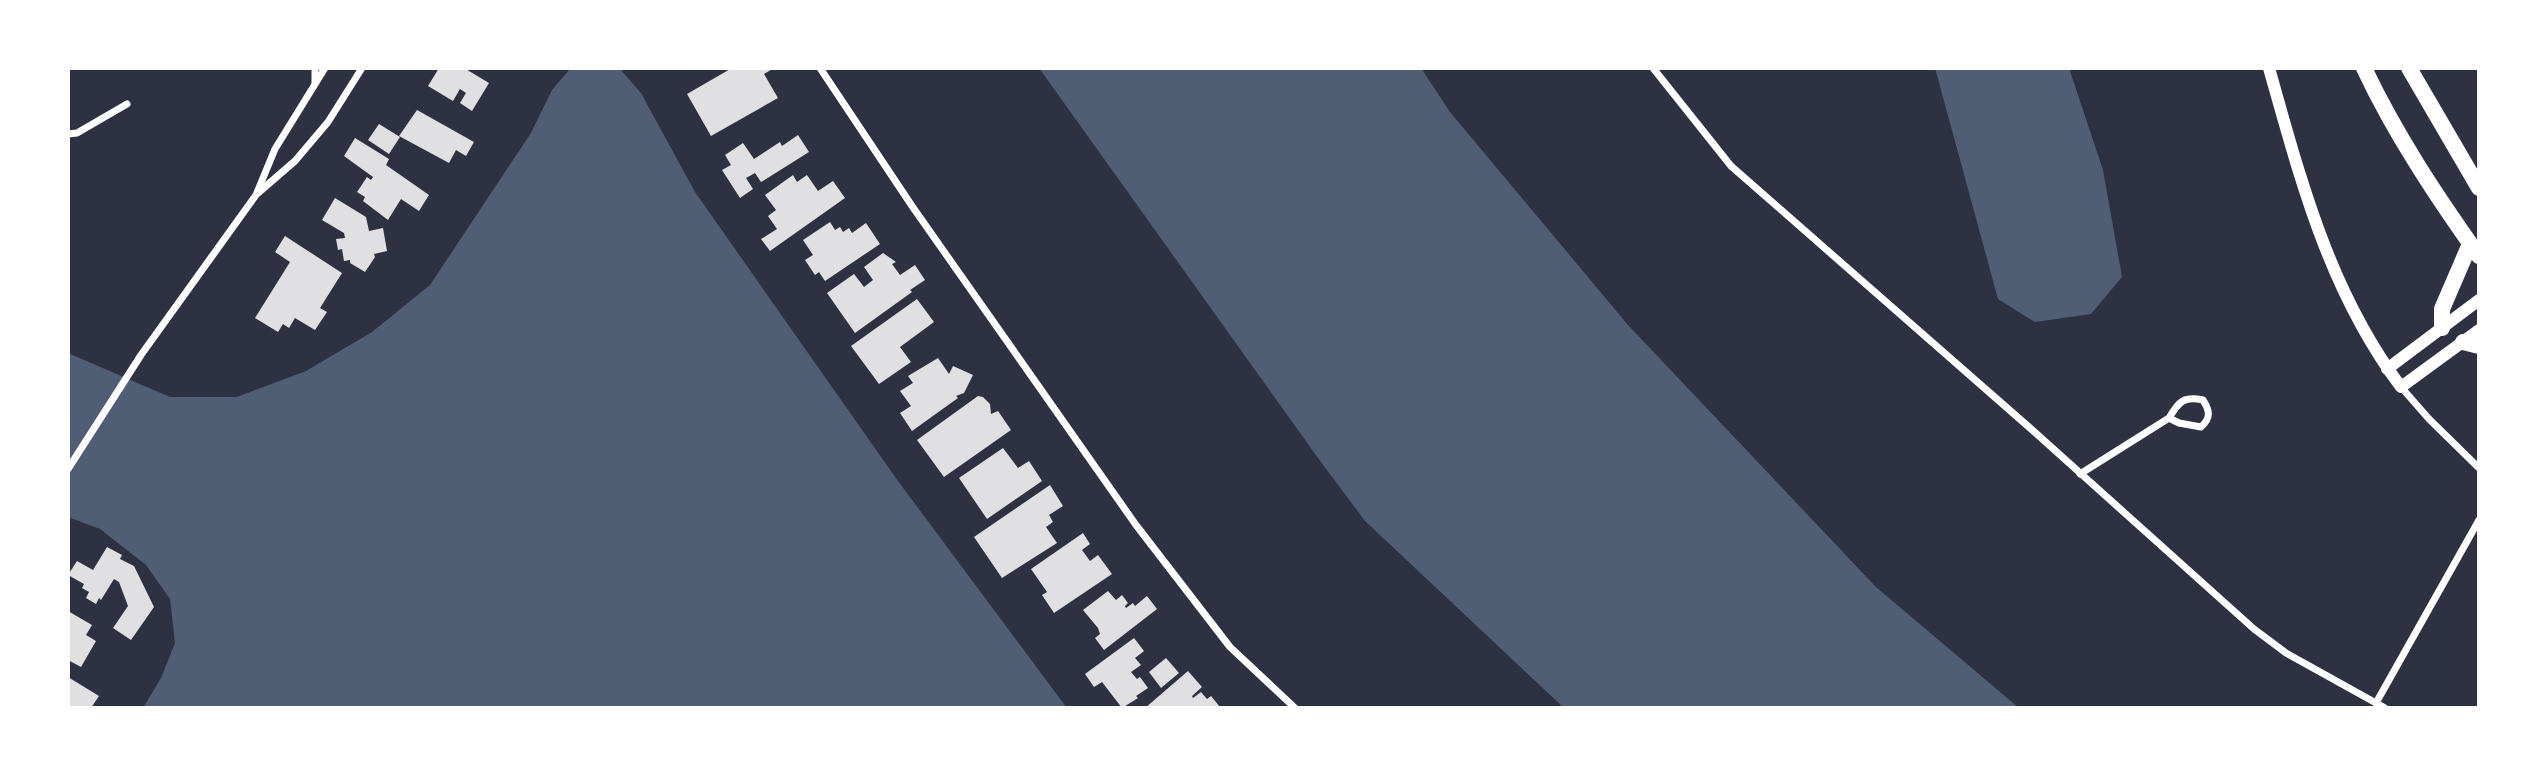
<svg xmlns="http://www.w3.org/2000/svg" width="2547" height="776" font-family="'PT Sans',sans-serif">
<rect width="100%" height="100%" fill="#2d3142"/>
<g fill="#4f5d75">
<polygon points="575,68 621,70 641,93 695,192 898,481 1067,708 143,708 161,678 175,643 170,599 146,565 100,529 68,517 68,353 170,397 237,397 306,371 372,332 430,285 531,133 552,90 570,69"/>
<polygon points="1039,68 1421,68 1450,112 1628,325 1876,587 2019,708 1564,708 1365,521 1318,458"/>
<polygon points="1935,68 2069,68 2103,170 2122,277 2091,314 2035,322 1998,299"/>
</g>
<g fill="#e0e0e3">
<polygon points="439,68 464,68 489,83 472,111 460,103 466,93 460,89 453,101 428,86"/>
<polygon points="732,68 774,68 764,74 778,98 711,136 687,94"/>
<polygon points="417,110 474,142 466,156 456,150 449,163 399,136"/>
<polygon points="379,124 400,137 389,154 368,140"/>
<polygon points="798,135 809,152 761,182 755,173 746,178 753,189 740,198 722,170 731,165 725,155 743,143 754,159 780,142 782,146"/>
<polygon points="355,138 389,159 386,165 429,195 419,211 401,199 388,220 363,201 365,197 357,192 367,177 371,180 373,177 344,156"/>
<polygon points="793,175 797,182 807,175 818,191 833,181 845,198 770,251 761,239 777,229 768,216 776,210 765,195"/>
<polygon points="335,198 366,217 369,231 383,228 387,251 374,254 375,257 365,272 350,263 350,260 344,261 342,249 338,250 336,239 345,238 344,233 322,220"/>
<polygon points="830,222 835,230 840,227 843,232 849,228 852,233 866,223 880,244 825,281 819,272 815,275 805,260 813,255 803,240"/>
<polygon points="285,236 342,273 320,308 327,312 315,330 295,318 289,328 283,324 278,332 255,318 290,262 275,252"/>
<polygon points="883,253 896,262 892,264 900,275 915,265 925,280 910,290 912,292 855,333 827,293 854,274 864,287 873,280 864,267"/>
<polygon points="917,299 934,322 900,347 911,362 879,384 851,346"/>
<polygon points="938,358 949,374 953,366 973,375 964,393 956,396 958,398 912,431 900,413 911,406 900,391 913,383 908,376"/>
<polygon points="978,396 983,397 990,404 991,414 998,411 1011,430 944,477 917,440"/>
<polygon points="1003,448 1018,468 1029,461 1042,481 987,519 959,478"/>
<polygon points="1050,485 1063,506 1049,515 1053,522 1046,527 1057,543 1002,578 974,537"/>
<polygon points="1083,533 1090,544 1082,550 1090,561 1098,555 1112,574 1054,613 1042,595 1047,592 1031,569"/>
<polygon points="107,547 122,555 120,559 134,566 154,607 131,640 113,628 128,606 119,582 114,579 101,600 99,598 96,604 86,598 89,592 82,588 84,584 68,575 77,561 93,570"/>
<polygon points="1108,591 1116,600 1122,595 1128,603 1125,606 1126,608 1133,603 1135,606 1147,596 1157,609 1104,650 1095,638 1100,634 1098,628 1083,610"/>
<polygon points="68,611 92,625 86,635 96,641 81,667 68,660"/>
<polygon points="1134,638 1144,651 1135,658 1141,665 1131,672 1137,679 1140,677 1148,688 1136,696 1138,698 1122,708 1102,682 1094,687 1085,674"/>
<polygon points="1166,658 1179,673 1161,688 1149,672"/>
<polygon points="1188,671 1202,687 1192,696 1193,698 1201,692 1207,699 1211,696 1220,707 1145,708"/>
<polygon points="68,677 99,696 91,708 68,708"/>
</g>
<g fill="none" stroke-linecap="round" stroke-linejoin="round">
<g stroke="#fff" stroke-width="7">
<polyline points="820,68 912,206 1136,525 1230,647 1295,708"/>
<polyline points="1653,68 1731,166 2030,428 2254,629 2286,653 2385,708"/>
<polyline points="315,83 315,68"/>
<polyline points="68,134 77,133 127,104"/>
<polyline points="258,193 295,161 328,122 362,68"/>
<polyline points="2401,387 2429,419 2479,468"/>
<polyline points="68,469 141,355 256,195 275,149 325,68"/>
<path d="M2080 474 2169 418C2179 401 2184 396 2203 400 2210 411 2211 418 2201 427L2179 423 2169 418"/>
<polyline points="2376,703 2479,520"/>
</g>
<g stroke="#fff" stroke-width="12">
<path d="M2269 68C2301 181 2329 291 2401 387L2479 330"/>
<polyline points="2387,369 2479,300"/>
</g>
<g stroke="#fff" stroke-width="16">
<path d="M2364 68C2395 134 2437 197 2479 256"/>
<polyline points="2409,68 2479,188"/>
<polyline points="2442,328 2442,309 2470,244"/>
<polyline points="2463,342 2479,346"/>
</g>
</g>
<rect width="2547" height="776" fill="none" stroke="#ffffff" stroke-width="140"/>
</svg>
